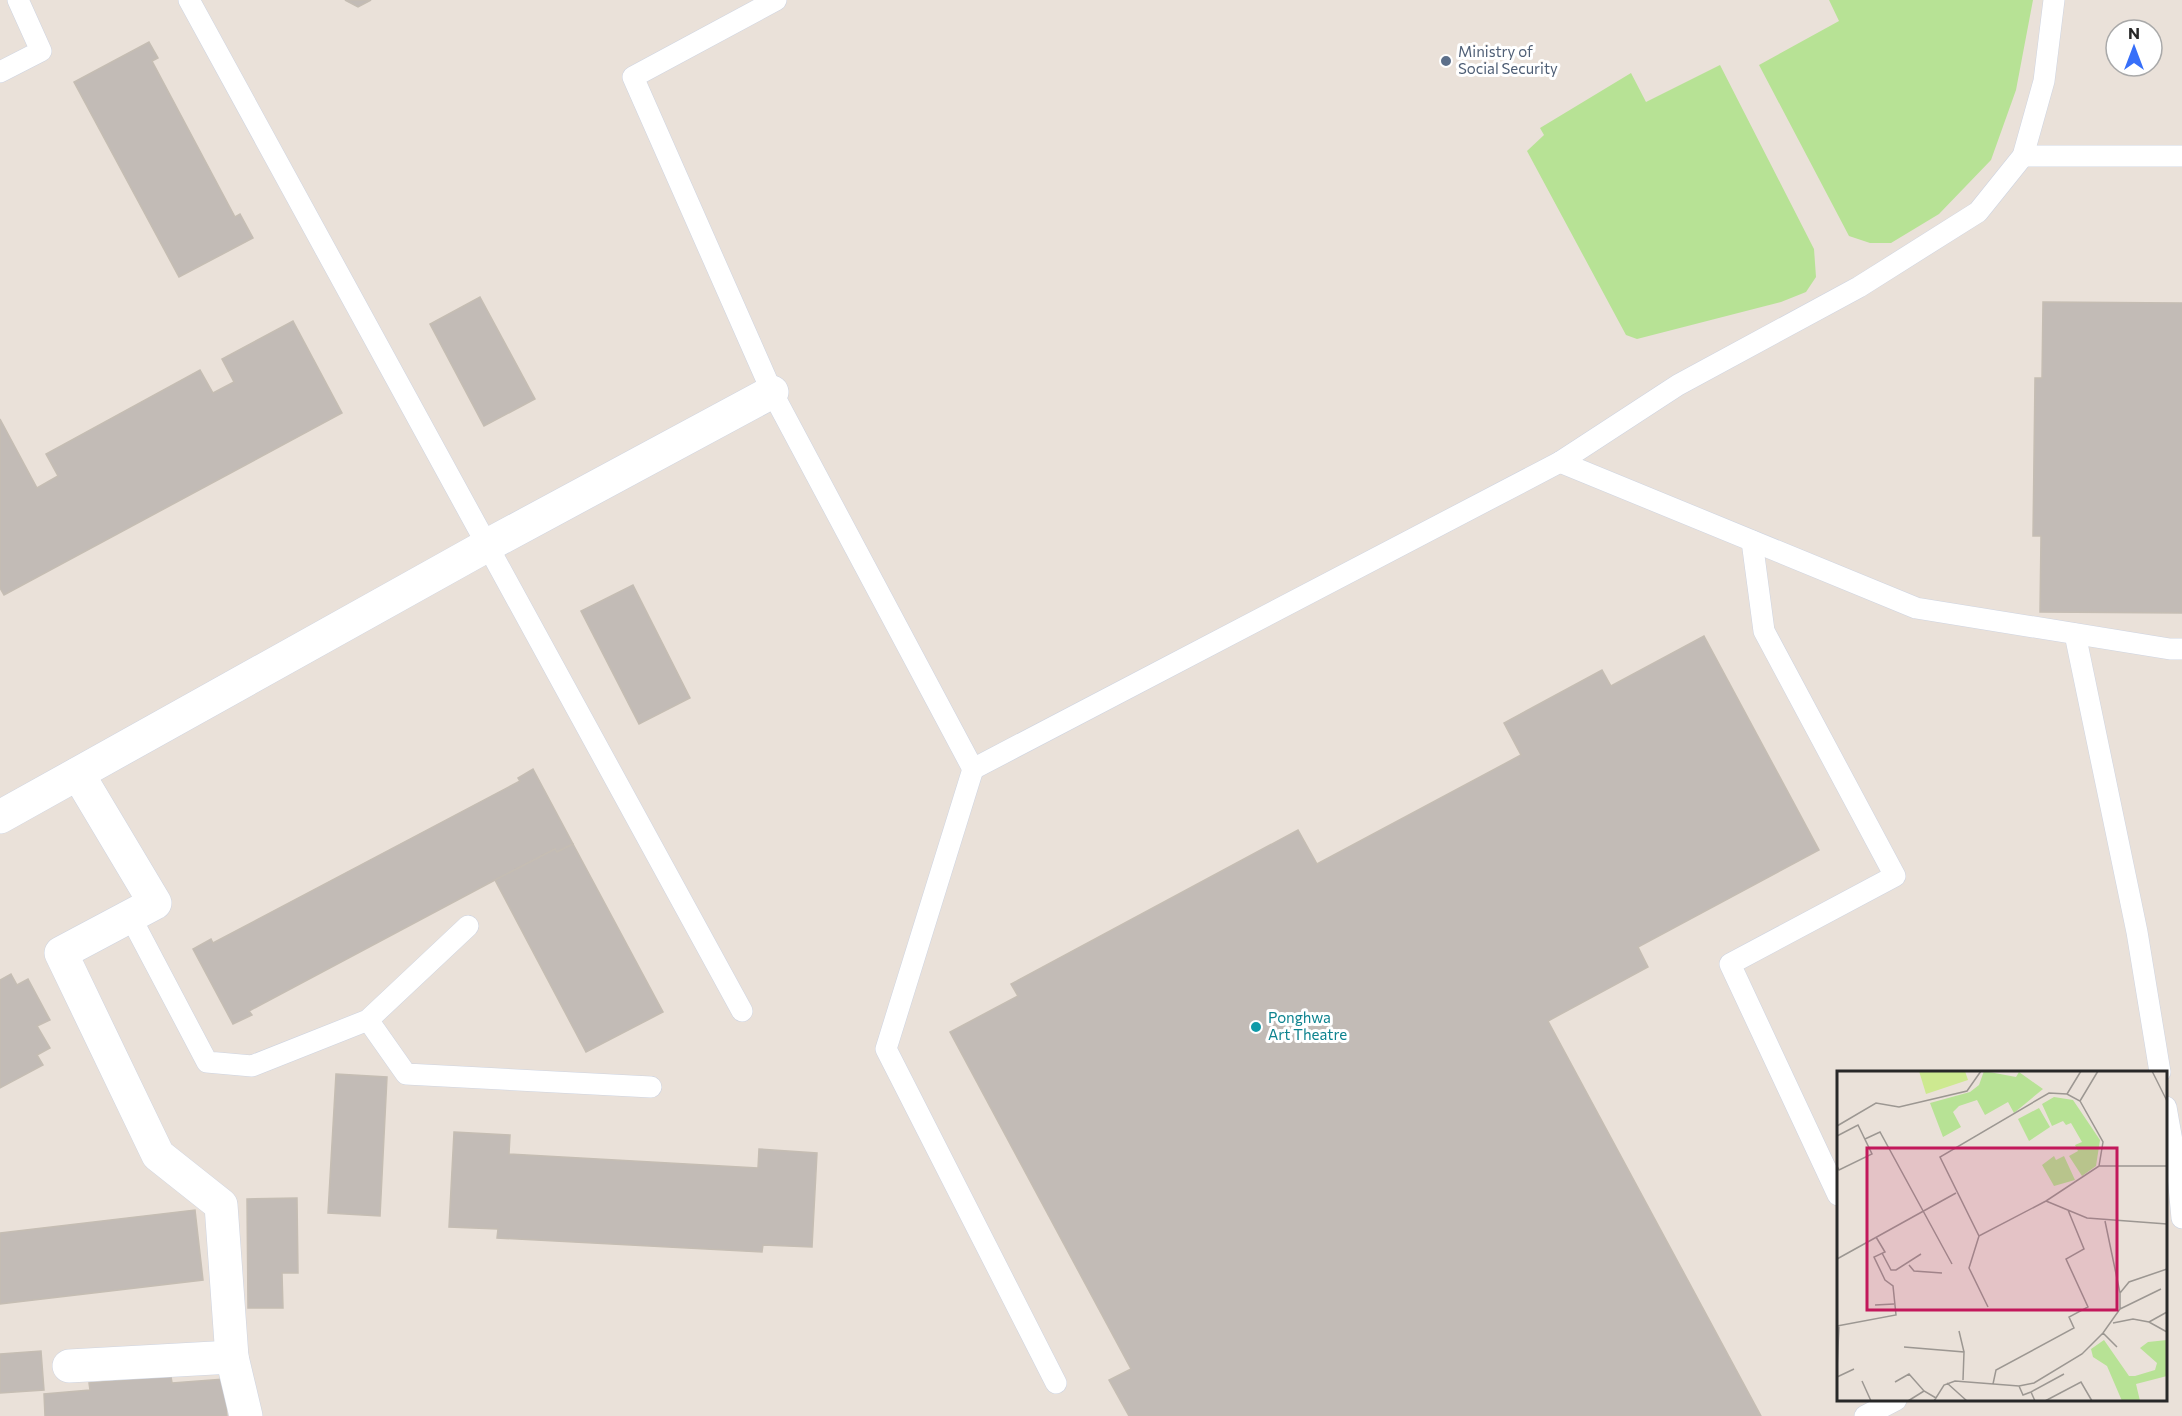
<svg xmlns="http://www.w3.org/2000/svg" width="2182" height="1416" font-family="Commissioner,sans-serif">
<rect width="100%" height="100%" fill="#eae1d9"/>
<g fill="#b7e295">
<polygon points="1829,0 2033,0 2016,90 1991,160 1939,214 1891,243 1870,243 1849,236 1759,65 1839,21"/>
<polygon points="1720,65 1814,249 1816,277 1806,292 1781,302 1637,339 1626,335 1527,151 1544,135 1540,128 1631,73 1646,102"/>
</g>
<g fill="#c2bbb6" stroke="#c5bdb3" stroke-width="1.5">
<polygon points="345,0 371,0 358,7"/>
<polygon points="149,42 158,58 152,61 235,217 240,214 253,238 179,277 74,82"/>
<polygon points="480,297 535,399 484,426 430,324"/>
<polygon points="2043,302 2182,303 2182,613 2040,612 2041,536 2033,536 2035,378 2042,378"/>
<polygon points="293,321 342,413 4,595 0,588 0,419 37,488 58,476 46,454 200,370 213,393 234,382 222,359"/>
<polygon points="633,585 690,698 639,724 581,611"/>
<polygon points="1704,636 1819,850 1638,947 1648,967 1548,1021 1761,1416 1129,1416 1109,1380 1131,1369 950,1032 1018,996 1011,984 1298,830 1317,864 1521,755 1504,723 1602,670 1611,686"/>
<polygon points="533,769 573,844 557,852 555,849 495,880 249,1011 252,1015 233,1024 193,949 211,939 213,943 520,781 518,778"/>
<polygon points="573,844 663,1012 586,1052 495,880 555,849 557,852"/>
<polygon points="11,974 17,985 28,979 50,1020 37,1026 50,1048 37,1055 43,1065 0,1088 0,980"/>
<polygon points="336,1074 387,1077 380,1216 328,1213"/>
<polygon points="454,1132 510,1135 509,1154 758,1168 759,1149 817,1153 812,1247 763,1245 762,1252 497,1238 498,1229 449,1227"/>
<polygon points="297,1198 298,1273 282,1273 283,1308 248,1308 247,1199"/>
<polygon points="195,1210 203,1280 0,1304 0,1233"/>
<polygon points="41,1351 44,1390 0,1393 0,1354"/>
<polygon points="171,1376 172,1383 224,1379 227,1416 45,1416 44,1394 90,1390 89,1383"/>
</g>
<g fill="none" stroke-linecap="round" stroke-linejoin="round">
<g stroke="#ced4e1" stroke-width="22">
<g id="lane">
<polyline points="189,0 742,1011"/>
<polyline points="776,0 633,77 772,392 973,769 1560,462 1678,385 1859,287 1978,212 2023,156 2044,81 2054,0"/>
<polyline points="0,72 41,51 18,0"/>
<polyline points="2023,156 2182,156"/>
<polyline points="1560,462 1916,608 2170,649 2182,649"/>
<polyline points="1752,541 1764,631 1895,876 1730,964 1838,1195"/>
<polyline points="2075,634 2137,932 2160,1072"/>
<polyline points="973,769 886,1049 1056,1383"/>
<polyline points="130,916 207,1062 252,1066 368,1020 468,926"/>
<polyline points="368,1020 406,1074 651,1087"/>
<polyline points="2166,1107 2178,1175 2182,1218"/>
<polyline points="1865,1416 1896,1400"/>
</g>
</g>
<g stroke="#ced4e1" stroke-width="34">
<g id="street">
<polyline points="78,774 155,903 61,953 158,1155 221,1205 232,1357 246,1416"/>
<polyline points="69,1366 232,1357"/>
</g>
</g>
<g stroke="#ced4e1" stroke-width="34">
<polyline id="secondary" points="0,817 486,546 772,392"/>
</g>
<use href="#lane" stroke="#fff" stroke-width="21"/>
<use href="#street" stroke="#fff" stroke-width="33"/>
<use href="#secondary" stroke="#fff" stroke-width="33"/>
</g>
<circle fill="#5c6f8a" stroke="#fff" stroke-width="2" cx="1446" cy="61" r="6"/>
<circle fill="#0f9aa8" stroke="#fff" stroke-width="2" cx="1256" cy="1027" r="6"/>
<g text-anchor="middle" stroke-width="6" stroke-linejoin="round" paint-order="stroke">
<g font-size="15" fill="#4e5e75" stroke="#fff" text-anchor="start">
<text x="1458" y="57">Ministry of<tspan x="1458" dy="17">Social Security</tspan></text>
</g>
<g font-size="15" fill="#0d838f" stroke="#fff" text-anchor="start">
<text x="1268" y="1023">Ponghwa<tspan x="1268" dy="17">Art Theatre</tspan></text>
</g>
</g>
<g transform="translate(1837 1071)">
<rect width="330" height="330" fill="#eae1d9"/>
<path d="M147 0 179 6 182 1 206 18 177 42 171 31 148 44 140 29 122 35 116 41 124 56 106 66 93 32 133 21 142 14ZM217 26 236 29 263 69 259 95 245 105 232 85 241 80 238 74 245 71 234 52 229 54 226 50 215 55 205 33ZM202 37 213 56 192 70 181 48ZM217 85 219 89 227 85 238 109 217 115 205 94ZM267 269 292 305H298L318 299 320 292 303 277 311 271 330 269V305L299 313 303 330H285L270 295 256 286 254 278Z" fill="#b7e295"/>
<path d="M82 0H128L131 9 89 23Z" fill="#cde990"/>
<path fill="none" stroke="#9c9792" stroke-width="1.5" d="M315 0 330 30M230 23 244 0M243 30 261 0M0 55 39 32 62 36 130 20 144 0M0 65 21 54 35 83 2 99 0 95M28 68 43 61 115 193M262 95 266 71 243 30 230 23 212 22 103 86 142 165 209 130 262 95H330M209 130 250 147 330 153M268 150 283 222M142 165 132 197 151 236M45 182 54 199H59L84 183M0 188 119 122M72 194 77 200 105 202M38 234 57 233M283 238 324 218M312 251 330 241M276 252 296 248 312 251 330 261M0 255 59 244 56 215 48 209 37 186 48 181 39 166M122 260 127 281M266 262 280 276M67 276 127 281 126 309M0 298 2 254M0 306 17 298M25 310 34 330M58 311 72 303 87 320 99 327M110 312 130 330M156 313 159 299 237 257 232 246 251 236 229 188 247 178 231 139M182 315 186 324 194 321 198 330M194 321 227 303M71 330 87 320M97 330 107 314 118 310 182 315 197 312 245 283 266 262 283 238V222L292 211 330 198M208 330 244 311 255 330"/>
<path fill="#c2185b" fill-opacity="0.15" stroke="#c2185b" stroke-width="3" d="M30 77H280V239H30Z"/>
<rect width="330" height="330" fill="none" stroke="#282828" stroke-width="3"/>
</g>
<g transform="translate(2134 48)"><circle r="28" fill="#ffffff" stroke="#a9a9a9" stroke-width="1.5"/>
<path d="M0-4.5L10 22L0 15L-10 22Z" fill="#376ff9"/>
<text y="-9" font-size="16" font-weight="bold" text-anchor="middle" fill="#282828">N</text>
</g>
</svg>
